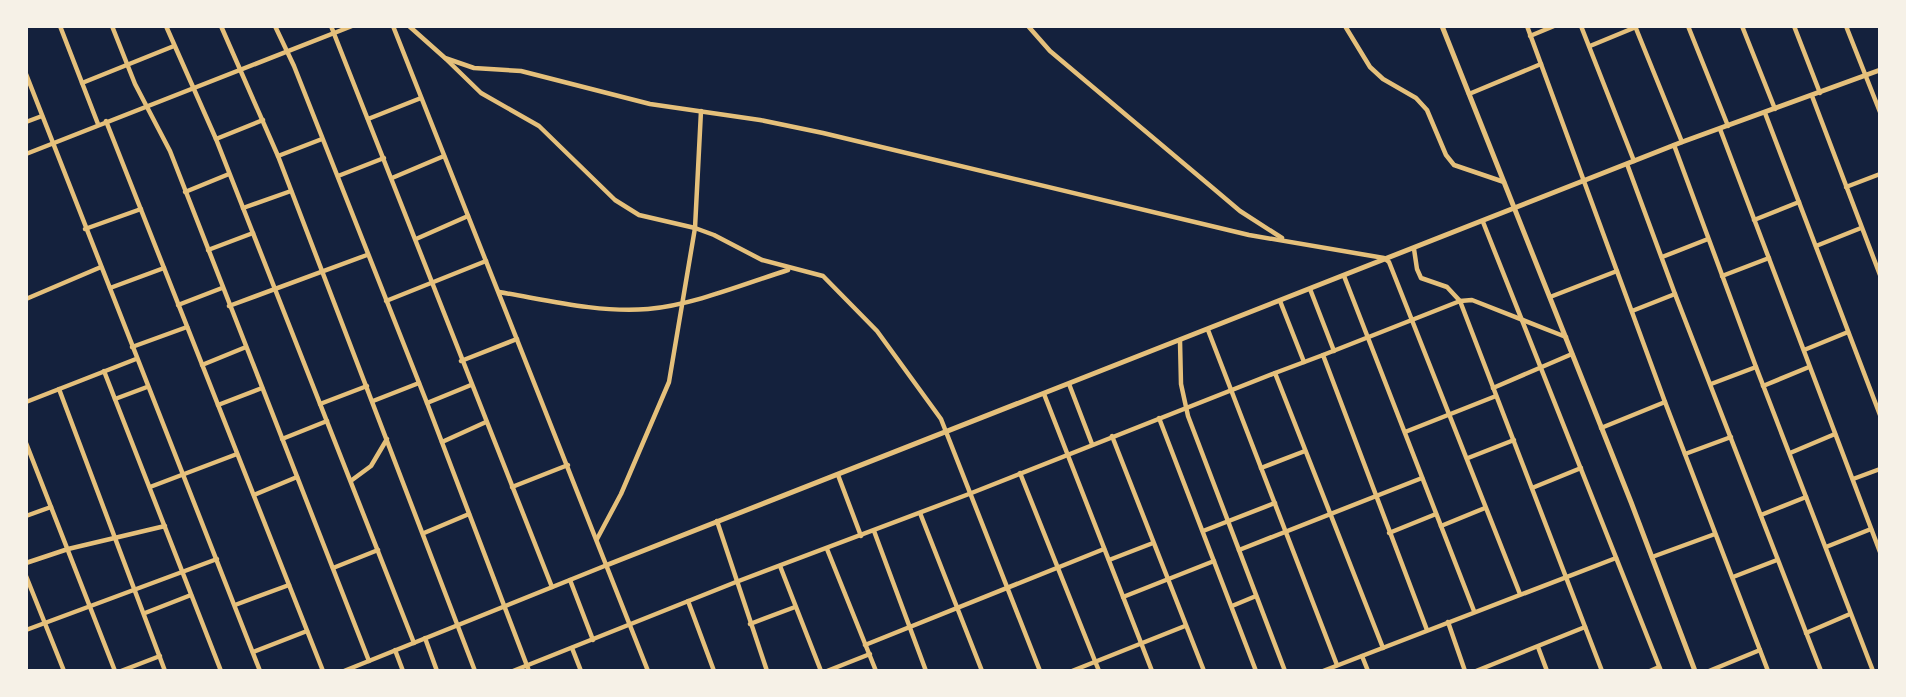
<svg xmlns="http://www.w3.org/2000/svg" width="1906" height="697" font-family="Inter,sans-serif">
<rect width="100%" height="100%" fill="#14213d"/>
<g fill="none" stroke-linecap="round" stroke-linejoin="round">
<g stroke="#e5c07b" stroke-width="4.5">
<polyline points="60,26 98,124"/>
<polyline points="112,26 135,84 170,151 369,661"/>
<polyline points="166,26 216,139 414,643"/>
<polyline points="221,26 278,156 475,671"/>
<polyline points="275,26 294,66 427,403 529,671"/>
<polyline points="331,26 552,587"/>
<polyline points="393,26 648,671"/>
<polyline points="409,26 445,58 474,68 521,71 650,104 760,120 823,133 1249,235 1384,258 1389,262 1520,594"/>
<polyline points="1028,26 1050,51 1214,189 1240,211 1282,238"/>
<polyline points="1345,26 1370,67 1383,79 1416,98 1427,110 1446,155 1454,165 1504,182"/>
<polyline points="1527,26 1665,402 1768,671"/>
<polyline points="1581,26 1634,161"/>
<polyline points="1635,26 1682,142"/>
<polyline points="1688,26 1728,126"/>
<polyline points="1742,26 1775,109"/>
<polyline points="1794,26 1820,93"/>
<polyline points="1846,26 1880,112"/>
<polyline points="1530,36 1554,26"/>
<polyline points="1590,46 1636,27"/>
<polyline points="446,59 481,93 539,126 615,200 639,215 695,228 714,235 762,260 823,276 877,331 941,419 1040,671"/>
<polyline points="26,74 260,671"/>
<polyline points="82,83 174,46"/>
<polyline points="1469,94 1541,64"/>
<polyline points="1812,96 1880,275"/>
<polyline points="1765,113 1880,415"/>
<polyline points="368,119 421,98"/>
<polyline points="106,121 323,671"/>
<polyline points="26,122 42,116"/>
<polyline points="1720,129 1880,552"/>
<polyline points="216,139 263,120"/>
<polyline points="1674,145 1756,367 1873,671"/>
<polyline points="26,154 352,26"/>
<polyline points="278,156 322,139"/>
<polyline points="1627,164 1675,294 1821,671"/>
<polyline points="338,176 384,158"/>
<polyline points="392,178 444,156"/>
<polyline points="1846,187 1880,174"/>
<polyline points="185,192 229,174"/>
<polyline points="243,208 291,191"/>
<polyline points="1754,220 1799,202"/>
<polyline points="1483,222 1661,671"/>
<polyline points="85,229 141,209"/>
<polyline points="416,239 468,216"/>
<polyline points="1816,246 1861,228"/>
<polyline points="1414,249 1417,269 1421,278 1447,287 1460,301 1472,300 1566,337"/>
<polyline points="208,250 253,233"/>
<polyline points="1662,257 1708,239"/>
<polyline points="1344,276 1474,611"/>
<polyline points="1722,276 1769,258"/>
<polyline points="110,288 164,268"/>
<polyline points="1310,289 1334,351"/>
<path d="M499 292C547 300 598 313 648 309 693 305 744 284 788 270"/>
<polyline points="1550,297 1617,271"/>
<polyline points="26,299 101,267"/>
<polyline points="386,301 486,261"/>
<polyline points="1280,301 1304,362"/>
<polyline points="178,305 222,288"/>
<polyline points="229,306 367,255"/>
<polyline points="1632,311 1675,294"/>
<polyline points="1208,330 1337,665"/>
<polyline points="1180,341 1181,384 1188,416 1285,671"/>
<polyline points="132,347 187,327"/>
<polyline points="1804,350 1848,332"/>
<polyline points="1323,355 1460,301 1602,671"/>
<polyline points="461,361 517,339"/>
<polyline points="202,365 246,347"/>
<polyline points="104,371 221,671"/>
<polyline points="1275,373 1323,355 1427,630"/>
<polyline points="1069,384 1092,444"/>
<polyline points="1711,384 1756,367"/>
<polyline points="1763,386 1809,367"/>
<polyline points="1493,388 1572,354"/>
<polyline points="59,389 165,671"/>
<polyline points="1044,394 1152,671"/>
<polyline points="115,399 147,387"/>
<polyline points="373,401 419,383"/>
<polyline points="26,402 136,359"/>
<polyline points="427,403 471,385"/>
<polyline points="320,404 367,386"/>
<polyline points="218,405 262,388"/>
<polyline points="1159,418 1256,671"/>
<polyline points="1601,428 1665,402"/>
<polyline points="1405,432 1496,396"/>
<polyline points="1112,436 1204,671"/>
<polyline points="282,439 327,421"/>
<polyline points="442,442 486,422"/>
<polyline points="26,443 115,671"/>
<polyline points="1790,453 1835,434"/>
<polyline points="1685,454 1731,437"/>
<polyline points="1468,458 1514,440"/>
<polyline points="1261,468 1305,451"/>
<polyline points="1020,473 1099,671"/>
<polyline points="838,475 861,536"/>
<polyline points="1853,479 1880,469"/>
<polyline points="352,480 371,466 387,439"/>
<polyline points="150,487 237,454"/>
<polyline points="512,487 568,465"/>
<polyline points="1532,488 1581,468"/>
<polyline points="254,495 297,477"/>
<polyline points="920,513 982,671"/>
<polyline points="1761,515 1806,497"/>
<polyline points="26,516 51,507"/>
<polyline points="717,521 767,671"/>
<polyline points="1441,526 1485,508"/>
<polyline points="874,531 926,671"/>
<polyline points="1203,531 1275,503"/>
<polyline points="424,533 469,514"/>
<polyline points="1389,533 1436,514"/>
<polyline points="597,539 621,494 669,382 695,228 701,111"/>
<polyline points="1826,547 1871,529"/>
<polyline points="827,549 876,671"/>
<polyline points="1239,550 1422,478"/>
<polyline points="1652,557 1715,534"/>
<polyline points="1109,560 1153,543"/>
<polyline points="26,563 68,549 165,526"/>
<polyline points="780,566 821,671"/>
<polyline points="333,568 378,550"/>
<polyline points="26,576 64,671"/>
<polyline points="1733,577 1777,560"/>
<polyline points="570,580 593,640"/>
<polyline points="1123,597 1214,561"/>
<polyline points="688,601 714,671"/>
<polyline points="235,605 289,585"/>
<polyline points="1232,606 1256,596"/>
<polyline points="145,613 191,595"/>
<polyline points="1448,622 1465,671"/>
<polyline points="750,624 795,607"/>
<polyline points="26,630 217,559"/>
<polyline points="1806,633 1850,614"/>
<polyline points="425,638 437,671"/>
<polyline points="865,645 1104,549"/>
<polyline points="1538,647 1547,671"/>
<polyline points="572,648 581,671"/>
<polyline points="395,650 403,671"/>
<polyline points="253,652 307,631"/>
<polyline points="1362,656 1368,671"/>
<polyline points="121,671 160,656"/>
<polyline points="344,671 607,565"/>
<polyline points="513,671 736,582 969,494 1275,373 1383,648"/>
<polyline points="827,671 870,654"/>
<polyline points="1072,671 1185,626"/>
<polyline points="1323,671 1616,558"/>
<polyline points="1476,671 1585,627"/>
<polyline points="1650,671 1659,667"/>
<polyline points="1709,671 1760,650"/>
</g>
<g stroke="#e5c07b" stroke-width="5">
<polyline points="1442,26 1631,502 1695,671"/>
<polyline points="607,565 1682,142 1880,70"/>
</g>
</g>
<rect width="1906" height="697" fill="none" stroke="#f6f1e7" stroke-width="56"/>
</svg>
